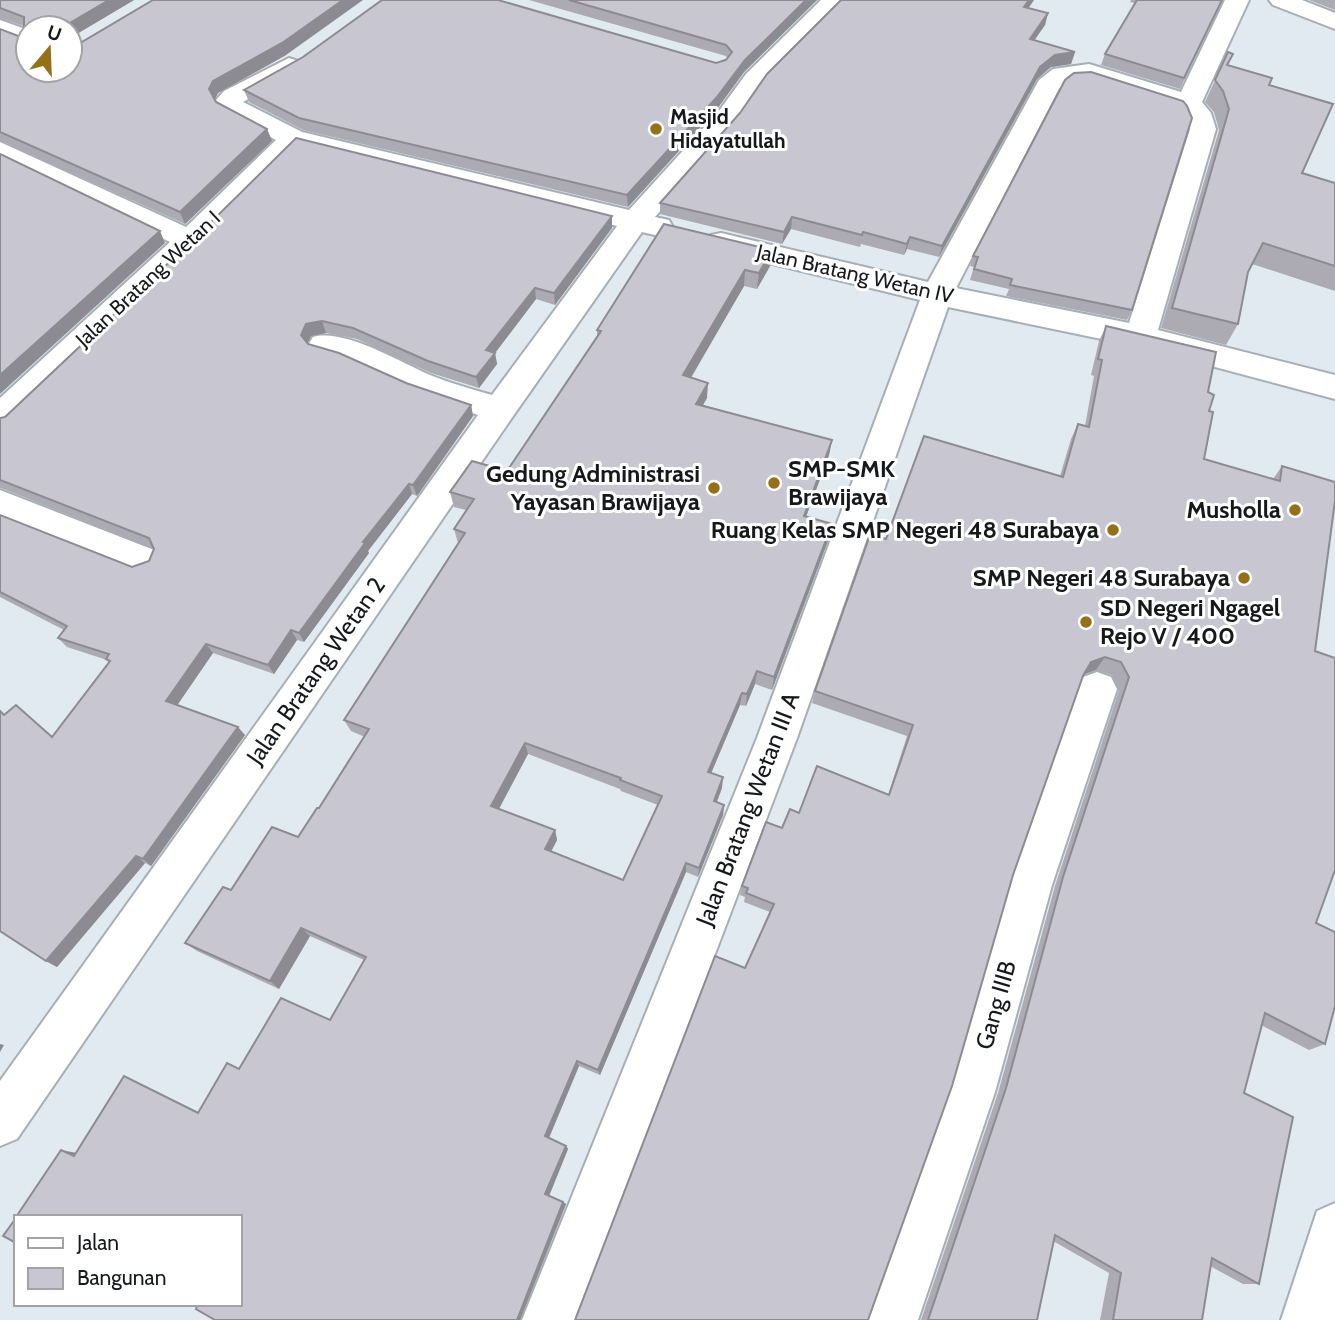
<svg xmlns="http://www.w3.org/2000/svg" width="1335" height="1320" font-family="Cabin,sans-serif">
<rect width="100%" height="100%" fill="#e1eaf1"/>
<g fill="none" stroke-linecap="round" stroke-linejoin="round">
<g stroke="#a7afb6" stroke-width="4">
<g id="minor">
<path d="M821 0H847L764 84 737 123 655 217 669 220 673 227 669 234 659 236 642 232 511 419 17 1139 0 1146V1081L478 415 410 392 344 362 313 353 308 345 313 337C344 328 400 362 430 375 450 383 471 389 492 395L617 226 299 147 200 247 12 426 0 429V398L170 242 0 160V142L186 227 276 140 222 112 216 100 224 91 289 58 298 61 302 66 298 71 243 102 302 132 629 210 719 111 746 74Z"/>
<path d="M1225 0H1249L1202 102 1211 113 1216 129 1158 330 1335 375V399L1140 347 948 307 797 738 576 1320H522L757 738 920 300 711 249 706 242 711 235 721 233 928 282 1039 80 1053 69 1089 64 1181 92ZM1088 80 1180 109 1185 115 1190 129 1129 323 956 288 1059 89 1069 81Z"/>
<polygon points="1269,0 1302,0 1335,13 1335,29 1273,5"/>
<polygon points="0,20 28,30 28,46 0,36"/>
<polygon points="0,490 154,550 159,560 154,570 141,575 0,519"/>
<polygon points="1097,672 1111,677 1117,689 1052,885 995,1092 918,1320 864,1320 947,1092 1008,885 1077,689 1083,677"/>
<polygon points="1335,1203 1335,1320 1281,1320 1317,1211"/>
</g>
</g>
<use href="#minor" fill="#fff" fill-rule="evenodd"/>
</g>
<g fill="#acaab3" fill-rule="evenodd">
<polygon points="0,0 134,0 70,38 70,28 28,70 286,55 218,93 215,99 216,102 267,129 272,141 185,224 0,141 0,29 21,37 24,34 24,26 0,18"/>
<polygon points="529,0 817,0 744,72 717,109 628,207 303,130 249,102 244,90 303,57 716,63 727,58 726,56"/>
<polygon points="1034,0 1028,8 1048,13 1045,25 1034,40 1075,52 1071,64 1051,67 1037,79 939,257 907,249 904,255 861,244 860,247 791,229 782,244 660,214 660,203"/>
<polygon points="1131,0 1222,0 1180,89 1101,65 1105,54 1135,3 1130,2"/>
<polygon points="1309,0 1335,0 1335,10"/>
<polygon points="1228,52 1228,65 1269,85 1302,173 1335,183 1335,291 1252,264 1248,272 1238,324 1226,345 1161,328 1219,130 1214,112 1205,102"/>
<polygon points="612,216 612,228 555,305 536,299 495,353 497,364 479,388 431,373 357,339 326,333 311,336 308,344 406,383 471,405 473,416 417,496 412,494 368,551 369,553 304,642 297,640 274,674 213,653 177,705 245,735 151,866 145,863 57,967 46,961 4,715 52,737 109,662 107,660 67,647 58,638 64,630 0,597 0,515 132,567 149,561 154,549 1,488 0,488 0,418"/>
<path d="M772 250 770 266 757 289 744 286 691 378 707 398 703 405 832 440 829 455 806 517 829 538 772 690 755 684 746 706 740 705 711 773 722 788 717 802 724 805 723 815 698 877 686 872 600 1075 579 1066 549 1138 566 1146 568 1149 549 1196 566 1204 520 1320H215L240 1304V1217L76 1153 124 1076 137 1082 198 1112 239 1069 330 1020 364 960 310 936 279 989 197 951 185 943 231 890 298 837 319 808 365 737 351 731 344 720 458 543 454 529 466 510 454 507 450 492 507 471 597 337V330ZM528 754 620 789 621 791 658 805 623 880 551 852 557 840 555 830 499 809Z"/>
<polygon points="973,256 1132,310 1127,320 1006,296 1009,289 970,280 974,267 970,266"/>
<polygon points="1106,326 1208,392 1209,411 1204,459 1273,479 1282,466 1315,651 1316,923 1325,1044 1309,1050 1261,1025 1244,1093 1259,1284 1243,1284 1210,1266 1202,1320 1100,1320 1109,1273 1053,1241 1037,1320 921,1320 998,1093 1055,886 1119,690 1112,675 1096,670 1084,674 745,968 770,912 744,902 745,897 740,895 742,886 782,828 799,813 888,795 907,736 812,703 815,691 886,539 1060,476 1071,439 1078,424 1085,426 1094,376 1091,375 1099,341"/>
</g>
<g fill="#8c8b92">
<polygon points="109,0 134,0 70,38 70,28 63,28 63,27"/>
<polygon points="343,0 363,0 286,55 218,93 214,101 209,89 213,81"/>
<polygon points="806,0 817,0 744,72 717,109 628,207 627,195 745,60"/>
<polygon points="1029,0 1034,0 1021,19 1024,7"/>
<polygon points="1048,13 1045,25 1027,51 1030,39"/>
<polygon points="1075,52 1071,64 1051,67 1037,79 939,257 942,246 1040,67 1055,55"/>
<polygon points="267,129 272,141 185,224 180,212"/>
<polygon points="612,216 612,228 555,305 554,293"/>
<polygon points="792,217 791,229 782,244 784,232"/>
<polygon points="160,231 165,243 0,394 0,375"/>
<polygon points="910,237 907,249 904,255 907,244"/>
<polygon points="772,250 770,266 757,289 759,273"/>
<polygon points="745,270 744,286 683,391 683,375"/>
<polygon points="535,288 536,299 495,353 497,364 479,388 476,377 486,350"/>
<polygon points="322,321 326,333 311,336 306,346 301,335 306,324"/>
<polygon points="708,383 707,398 695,419 696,404"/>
<polygon points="471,405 473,416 417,496 413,485"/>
<polygon points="832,440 829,455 801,530 804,516"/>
<polygon points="409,484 412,494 368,551 369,553 304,642 299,633 363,542"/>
<polygon points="832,524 829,538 772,690 774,677"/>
<polygon points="291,630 297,640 274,674 268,665"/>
<polygon points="206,644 213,653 174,710 166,701"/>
<polygon points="1105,657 1096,670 1082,675 1091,662"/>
<polygon points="757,671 755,684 746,706 747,694"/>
<polygon points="742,693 740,705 707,783 708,772"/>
<polygon points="238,727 245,735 151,866 143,859"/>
<polygon points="525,743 528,754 495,816 491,806"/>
<polygon points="723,777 722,788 713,811 714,801"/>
<polygon points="724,805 723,815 698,877 699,868"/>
<polygon points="555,830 557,840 547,859 545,849"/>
<polygon points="136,856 145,863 57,967 46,961"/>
<polygon points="686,863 686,872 600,1075 598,1070"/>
<polygon points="301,928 310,936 279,989 270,981"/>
<polygon points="0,1044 4,1045 0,1052"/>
<polygon points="577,1061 579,1066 548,1140 545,1136"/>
<polygon points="124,1076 137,1082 210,1118 198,1113"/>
<polygon points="566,1146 568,1149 549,1196 545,1194"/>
<polygon points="61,1150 77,1153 74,1156"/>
<polygon points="563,1202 566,1204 520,1320 517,1320"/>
</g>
<g fill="#c8c6d0" stroke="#8c8b92" stroke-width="2" fill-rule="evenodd">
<polygon points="0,0 109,0 63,27 63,28 28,28 28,70 70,70 70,47 75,46 153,0 343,0 282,43 213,81 209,89 216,102 267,129 180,212 0,132 0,29 21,37 24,34 24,17 0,8"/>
<polygon points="382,0 498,0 716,63 726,60 732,52 726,45 569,0 806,0 745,60 717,97 627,195 299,118 244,90 303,57"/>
<polygon points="841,0 1029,0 1024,7 1048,13 1030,39 1075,52 1055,55 1040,67 942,246 910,237 907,244 863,232 862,235 792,217 784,232 660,203 740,113 767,74"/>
<polygon points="1137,0 1222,0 1184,78 1105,54"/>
<polygon points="1228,52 1233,54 1227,65 1272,78 1269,85 1333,104 1302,173 1335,183 1335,266 1263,243 1248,272 1238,324 1172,308 1229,109 1223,91 1215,80"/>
<polygon points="1091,72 1183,101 1187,106 1192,118 1132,310 1010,285 1012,279 974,269 978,257 973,256 1065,80 1074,73"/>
<polygon points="296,138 612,216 554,293 535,288 486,350 495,353 476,377 428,361 353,328 322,321 306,324 301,335 308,344 339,353 406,383 471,405 413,485 409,484 363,542 365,543 299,633 291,630 268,665 206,644 166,701 238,727 143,859 136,856 46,961 0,931 0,711 4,715 16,705 52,737 110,661 106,659 109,654 58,638 67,626 0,592 0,515 132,567 149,561 154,549 149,538 0,480 0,418 5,417 196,237"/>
<polygon points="0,154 160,231 0,375"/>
<path d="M664 224 772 250 759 273 745 270 683 375 708 383 696 404 832 440 804 516 832 524 774 677 757 671 747 694 742 693 708 772 723 777 714 801 724 805 699 868 686 863 598 1070 577 1061 545 1136 566 1146 545 1194 563 1202 517 1320H215L196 1309 198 1304H240V1217H16L61 1150 74 1156 124 1076 198 1113 227 1063 239 1069 281 998 330 1020 366 957 301 928 270 981 185 943 223 887 231 890 272 827 298 837 317 808H319L369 729 344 720 465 533 454 529 474 499 450 492 472 461 507 471 601 331 597 330ZM525 743 621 778 620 780 662 796 623 880 545 849 555 830 491 806Z"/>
<polygon points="1106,326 1216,352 1208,392 1214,395 1209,411 1213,412 1204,459 1280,481 1282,466 1335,482 1335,501 1315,651 1335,658 1335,870 1316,923 1335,932 1335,1006 1325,1044 1265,1013 1244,1093 1293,1117 1259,1284 1212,1258 1202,1320 1113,1320 1121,1273 1055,1235 1037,1320 928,1320 1006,1088 1063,877 1129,677 1121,662 1105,657 1091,662 1083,676 1013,875 952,1086 868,1320 575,1320 715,956 745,968 774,904 746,893 748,888 742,886 766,822 782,828 790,809 799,813 817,766 889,795 913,725 815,691 870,535 886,539 924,436 1063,477 1078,424 1089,427 1102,360 1098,359"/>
<polygon points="16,1218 16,1243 3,1236"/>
</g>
<g fill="#966f19" stroke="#fff" stroke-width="2.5">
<circle cx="656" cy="129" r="7"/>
<circle cx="774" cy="483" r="7"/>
<circle cx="714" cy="488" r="7"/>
<circle cx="1295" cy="510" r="7"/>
<circle cx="1113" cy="530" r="7"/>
<circle cx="1244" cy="578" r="7"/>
<circle cx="1086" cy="622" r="7"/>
</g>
<g text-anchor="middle" stroke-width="6" stroke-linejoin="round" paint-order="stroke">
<g font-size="21" font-weight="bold" fill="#16191c" stroke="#fff" text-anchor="start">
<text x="670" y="124">Masjid<tspan x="670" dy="24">Hidayatullah</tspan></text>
</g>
<g font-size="21" fill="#16191c" stroke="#fff">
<text transform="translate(855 274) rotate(13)" y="7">Jalan Bratang Wetan IV</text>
<text transform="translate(148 279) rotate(-43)" y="7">Jalan Bratang Wetan I</text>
</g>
<g font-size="24" font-weight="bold" fill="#16191c" stroke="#fff" text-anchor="end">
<text x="788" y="477" text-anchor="start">SMP-SMK<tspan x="788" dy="28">Brawijaya</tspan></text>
<text x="700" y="482">Gedung Administrasi<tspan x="700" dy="28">Yayasan Brawijaya</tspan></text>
<text x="1281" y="518">Musholla</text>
<text x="1099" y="538">Ruang Kelas SMP Negeri 48 Surabaya</text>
<text x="1230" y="586">SMP Negeri 48 Surabaya</text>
<text x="1100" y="616" text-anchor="start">SD Negeri Ngagel<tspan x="1100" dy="28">Rejo V / 400</tspan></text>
</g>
<g font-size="24" fill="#16191c" stroke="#fff">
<text transform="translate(316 671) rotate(-55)" y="8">Jalan Bratang Wetan 2</text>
<text transform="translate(748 809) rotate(-69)" y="8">Jalan Bratang Wetan III A</text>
<text transform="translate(996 1005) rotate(-74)" y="8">Gang IIIB</text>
</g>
</g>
<rect x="14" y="1215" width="228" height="91" fill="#ffffff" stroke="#a2a3a4" stroke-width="2"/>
<rect x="28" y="1238" width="35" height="10" fill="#ffffff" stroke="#a2a3a4" stroke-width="2"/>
<text x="77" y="1250" font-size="21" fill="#16191c">Jalan</text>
<rect x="28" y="1268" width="35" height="21" fill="#c8c6d0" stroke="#a2a3a4" stroke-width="2"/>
<text x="77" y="1285" font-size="21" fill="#16191c">Bangunan</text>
<g transform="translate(49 49) rotate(19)"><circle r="33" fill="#ffffff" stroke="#a2a3a4" stroke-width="2"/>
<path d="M0-5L12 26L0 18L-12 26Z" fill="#966f19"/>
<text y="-10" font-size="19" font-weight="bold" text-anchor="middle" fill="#16191c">U</text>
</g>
</svg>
